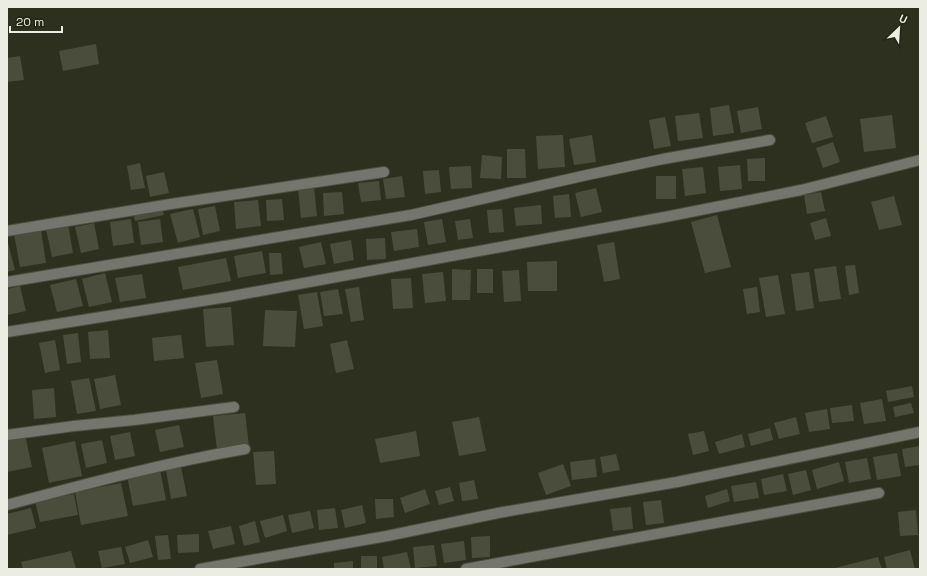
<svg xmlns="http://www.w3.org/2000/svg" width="927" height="576" font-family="'Space Grotesk',sans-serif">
<rect width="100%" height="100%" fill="#2e301f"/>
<g fill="#4a4d3b">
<polygon points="96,44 99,64 63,71 59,51"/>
<polygon points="20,56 24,80 7,82 7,58"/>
<polygon points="729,105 734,133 713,136 710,108"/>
<polygon points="758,107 762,129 741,133 737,111"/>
<polygon points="699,113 703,138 678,141 675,116"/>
<polygon points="892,115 896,148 864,152 860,119"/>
<polygon points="826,116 833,137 812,143 805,123"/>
<polygon points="665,117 671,146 654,149 649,120"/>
<polygon points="563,135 565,167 538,169 536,136"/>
<polygon points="592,135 596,162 574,165 569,139"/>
<polygon points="833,142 840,162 823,168 816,148"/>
<polygon points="507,149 525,149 526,178 507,178"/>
<polygon points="482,155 502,157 501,179 480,178"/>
<polygon points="765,158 765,181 748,181 747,159"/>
<polygon points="140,163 145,188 131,190 127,166"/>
<polygon points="740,165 742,189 720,191 718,167"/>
<polygon points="471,166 472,188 451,189 449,167"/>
<polygon points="703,167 706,193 685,196 682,169"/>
<polygon points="439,170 441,192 425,194 423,171"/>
<polygon points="164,172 169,193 150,197 146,176"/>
<polygon points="402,176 405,197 386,199 383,179"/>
<rect x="656" y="176" width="20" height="23"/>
<polygon points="379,181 381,200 361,202 358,183"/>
<polygon points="314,187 317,216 301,218 298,189"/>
<polygon points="596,188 602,212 581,217 575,193"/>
<polygon points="342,192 344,214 324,216 323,193"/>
<polygon points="821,192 825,211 807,214 804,195"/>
<polygon points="569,194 571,217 555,218 553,196"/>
<polygon points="894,196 902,225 879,230 871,202"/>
<polygon points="282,199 284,220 267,221 266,200"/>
<polygon points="258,200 261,226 236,229 234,202"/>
<polygon points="541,205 542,224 516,226 514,208"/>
<polygon points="215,206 220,231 203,235 198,209"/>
<polygon points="162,208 164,215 135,221 133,213"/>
<polygon points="193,209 200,237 178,243 170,214"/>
<polygon points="502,209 504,232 489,233 487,210"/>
<polygon points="717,215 731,267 705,273 691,222"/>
<polygon points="826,218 831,236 815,240 810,223"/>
<polygon points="131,219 134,243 113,246 110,222"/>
<polygon points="160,219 163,242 141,245 138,222"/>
<polygon points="442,219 446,242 428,245 424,222"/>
<polygon points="470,219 473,238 458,240 455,221"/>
<polygon points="94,223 99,249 81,253 75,227"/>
<polygon points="68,224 73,253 52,257 46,229"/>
<polygon points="417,229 419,247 394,251 391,232"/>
<polygon points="41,230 46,263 20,267 14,234"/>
<polygon points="385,238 386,259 367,260 366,239"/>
<polygon points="7,239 15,270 7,272"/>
<polygon points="351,240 354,260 334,264 330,244"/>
<polygon points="321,242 326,264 304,268 299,247"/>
<polygon points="614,242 620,279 604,282 597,245"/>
<polygon points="262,251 266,273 238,278 234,256"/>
<polygon points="269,253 281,253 283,274 270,275"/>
<polygon points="226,258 231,281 183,290 178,267"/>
<polygon points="557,261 557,291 528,291 527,262"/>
<polygon points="855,265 859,293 849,295 845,266"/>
<polygon points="836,266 841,299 819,302 814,269"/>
<polygon points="452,269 471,270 470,300 452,300"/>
<rect x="477" y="269" width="16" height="24"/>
<polygon points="519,270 521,301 504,302 502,271"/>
<polygon points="443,272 446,301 425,303 422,274"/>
<polygon points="809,272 814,308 796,311 791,274"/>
<polygon points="105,273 112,302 89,307 82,279"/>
<polygon points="142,274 146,298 120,302 115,278"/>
<polygon points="778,275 785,314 766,317 759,278"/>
<polygon points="411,278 413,308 393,309 391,279"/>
<polygon points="76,279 83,306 57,312 50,285"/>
<polygon points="20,286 26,311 7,315 7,289"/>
<polygon points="359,287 364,320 351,322 345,289"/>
<polygon points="757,287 760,312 747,314 743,289"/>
<polygon points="338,289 343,314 324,316 320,292"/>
<polygon points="317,292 323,326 304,329 298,295"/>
<polygon points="231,307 234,345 206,347 203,309"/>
<polygon points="265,310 297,311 295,347 263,346"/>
<polygon points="108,330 110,358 90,359 88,332"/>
<polygon points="78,333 81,362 67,364 63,335"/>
<polygon points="181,335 184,358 154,361 152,338"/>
<polygon points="55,340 60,370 45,373 39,343"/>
<polygon points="347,340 354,369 336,373 330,344"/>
<polygon points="217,360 223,394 201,398 195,363"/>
<polygon points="115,375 121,405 100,409 94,379"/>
<polygon points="89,378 96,411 77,414 71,381"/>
<polygon points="912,386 914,397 888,402 886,391"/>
<polygon points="54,388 56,417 34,419 32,390"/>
<polygon points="882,399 886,421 864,424 860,403"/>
<polygon points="911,403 914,413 895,417 893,407"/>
<polygon points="852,405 854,421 832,423 830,408"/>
<polygon points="827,409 830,429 809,432 805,413"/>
<polygon points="245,413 249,446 217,450 213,416"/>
<polygon points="479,417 486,451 459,456 452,422"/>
<polygon points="796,417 800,434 779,439 774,423"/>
<polygon points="179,425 184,447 160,452 155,430"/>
<polygon points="770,428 773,440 751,446 748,434"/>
<polygon points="416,431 420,456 380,463 375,439"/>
<polygon points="704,431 709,451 693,455 688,434"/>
<polygon points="130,432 135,456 115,460 110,436"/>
<polygon points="742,434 745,447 719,454 715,442"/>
<polygon points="25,435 32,467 7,472 7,438"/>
<polygon points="102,440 107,463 86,468 81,444"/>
<polygon points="75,441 82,476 49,483 42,448"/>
<polygon points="920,446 920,465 905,467 902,449"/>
<polygon points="274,451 276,484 256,485 253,452"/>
<polygon points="897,453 901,476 877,480 873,457"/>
<polygon points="616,454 620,470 603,473 600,457"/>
<polygon points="867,458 871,479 849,483 845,462"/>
<polygon points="595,459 597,477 572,480 570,462"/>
<polygon points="839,462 844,481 817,489 812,470"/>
<polygon points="563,464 571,486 546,495 538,473"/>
<polygon points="181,467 187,496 171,499 166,470"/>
<polygon points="160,470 166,500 133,506 127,476"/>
<polygon points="806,470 811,490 793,495 788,474"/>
<polygon points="783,474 787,491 764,495 761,479"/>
<polygon points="474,480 478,499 462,501 459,483"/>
<polygon points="756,482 759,498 734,502 731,486"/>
<polygon points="121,483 128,516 81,525 75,492"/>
<polygon points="450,487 454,501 439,505 435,491"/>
<polygon points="425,489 430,504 405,513 400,498"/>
<polygon points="727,489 730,501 708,508 705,496"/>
<polygon points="74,494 78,515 40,522 35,501"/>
<polygon points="375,499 393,499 394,517 376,519"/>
<polygon points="661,500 664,523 646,525 643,502"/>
<polygon points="362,505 366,523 345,528 341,510"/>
<polygon points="631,507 633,529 613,531 610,509"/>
<polygon points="31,508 36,528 7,535 7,514"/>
<polygon points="335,508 338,528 319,530 317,510"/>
<polygon points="916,510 918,535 900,536 898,512"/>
<polygon points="310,511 314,528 292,533 288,515"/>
<polygon points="283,515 287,531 265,538 260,521"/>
<polygon points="255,521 260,542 244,546 239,526"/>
<polygon points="231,526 235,544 213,549 208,531"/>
<polygon points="199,534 199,552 178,553 177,535"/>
<polygon points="168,535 171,559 158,560 155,536"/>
<polygon points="490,536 490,557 472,558 471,537"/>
<polygon points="148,540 153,557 130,563 125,547"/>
<polygon points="464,541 466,560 444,563 441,544"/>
<polygon points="434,545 437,566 415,568 413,547"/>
<polygon points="121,547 125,564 102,568 98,551"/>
<polygon points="910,550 915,569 887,569 884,557"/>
<polygon points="71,551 76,569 23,569 21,562"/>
<polygon points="407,552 411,569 384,569 382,557"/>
<rect x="361" y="556" width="16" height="13"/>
<polygon points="878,557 882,569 835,569 835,568"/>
<polygon points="353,561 353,569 334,569 334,563"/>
</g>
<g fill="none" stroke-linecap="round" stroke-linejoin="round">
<g stroke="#4c4e3e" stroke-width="12">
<g id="minor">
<polyline points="7,231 171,204 384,172"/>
<polyline points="7,282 411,215 587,175 663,159 770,140"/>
<polyline points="7,332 227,297 665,217 801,190 920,160"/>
<polyline points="7,435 74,426 134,420 234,407"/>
<path d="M7 505C86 484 164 463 245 449"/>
<polyline points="200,569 387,536 498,513 677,482 920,432"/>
<polyline points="466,569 879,493"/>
</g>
</g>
<use href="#minor" stroke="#74756c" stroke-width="10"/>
</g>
<rect width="927" height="576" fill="none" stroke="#ebede2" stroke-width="16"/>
<g transform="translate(899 28) rotate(25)" stroke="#242616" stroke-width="3" paint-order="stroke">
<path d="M0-3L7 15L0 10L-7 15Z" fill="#ebede2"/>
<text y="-6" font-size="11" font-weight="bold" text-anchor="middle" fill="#ebede2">U</text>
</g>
<path d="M10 26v6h52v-6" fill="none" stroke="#ebede2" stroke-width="2"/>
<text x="16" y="26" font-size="12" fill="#ebede2" stroke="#242616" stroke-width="3" paint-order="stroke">20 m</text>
</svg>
